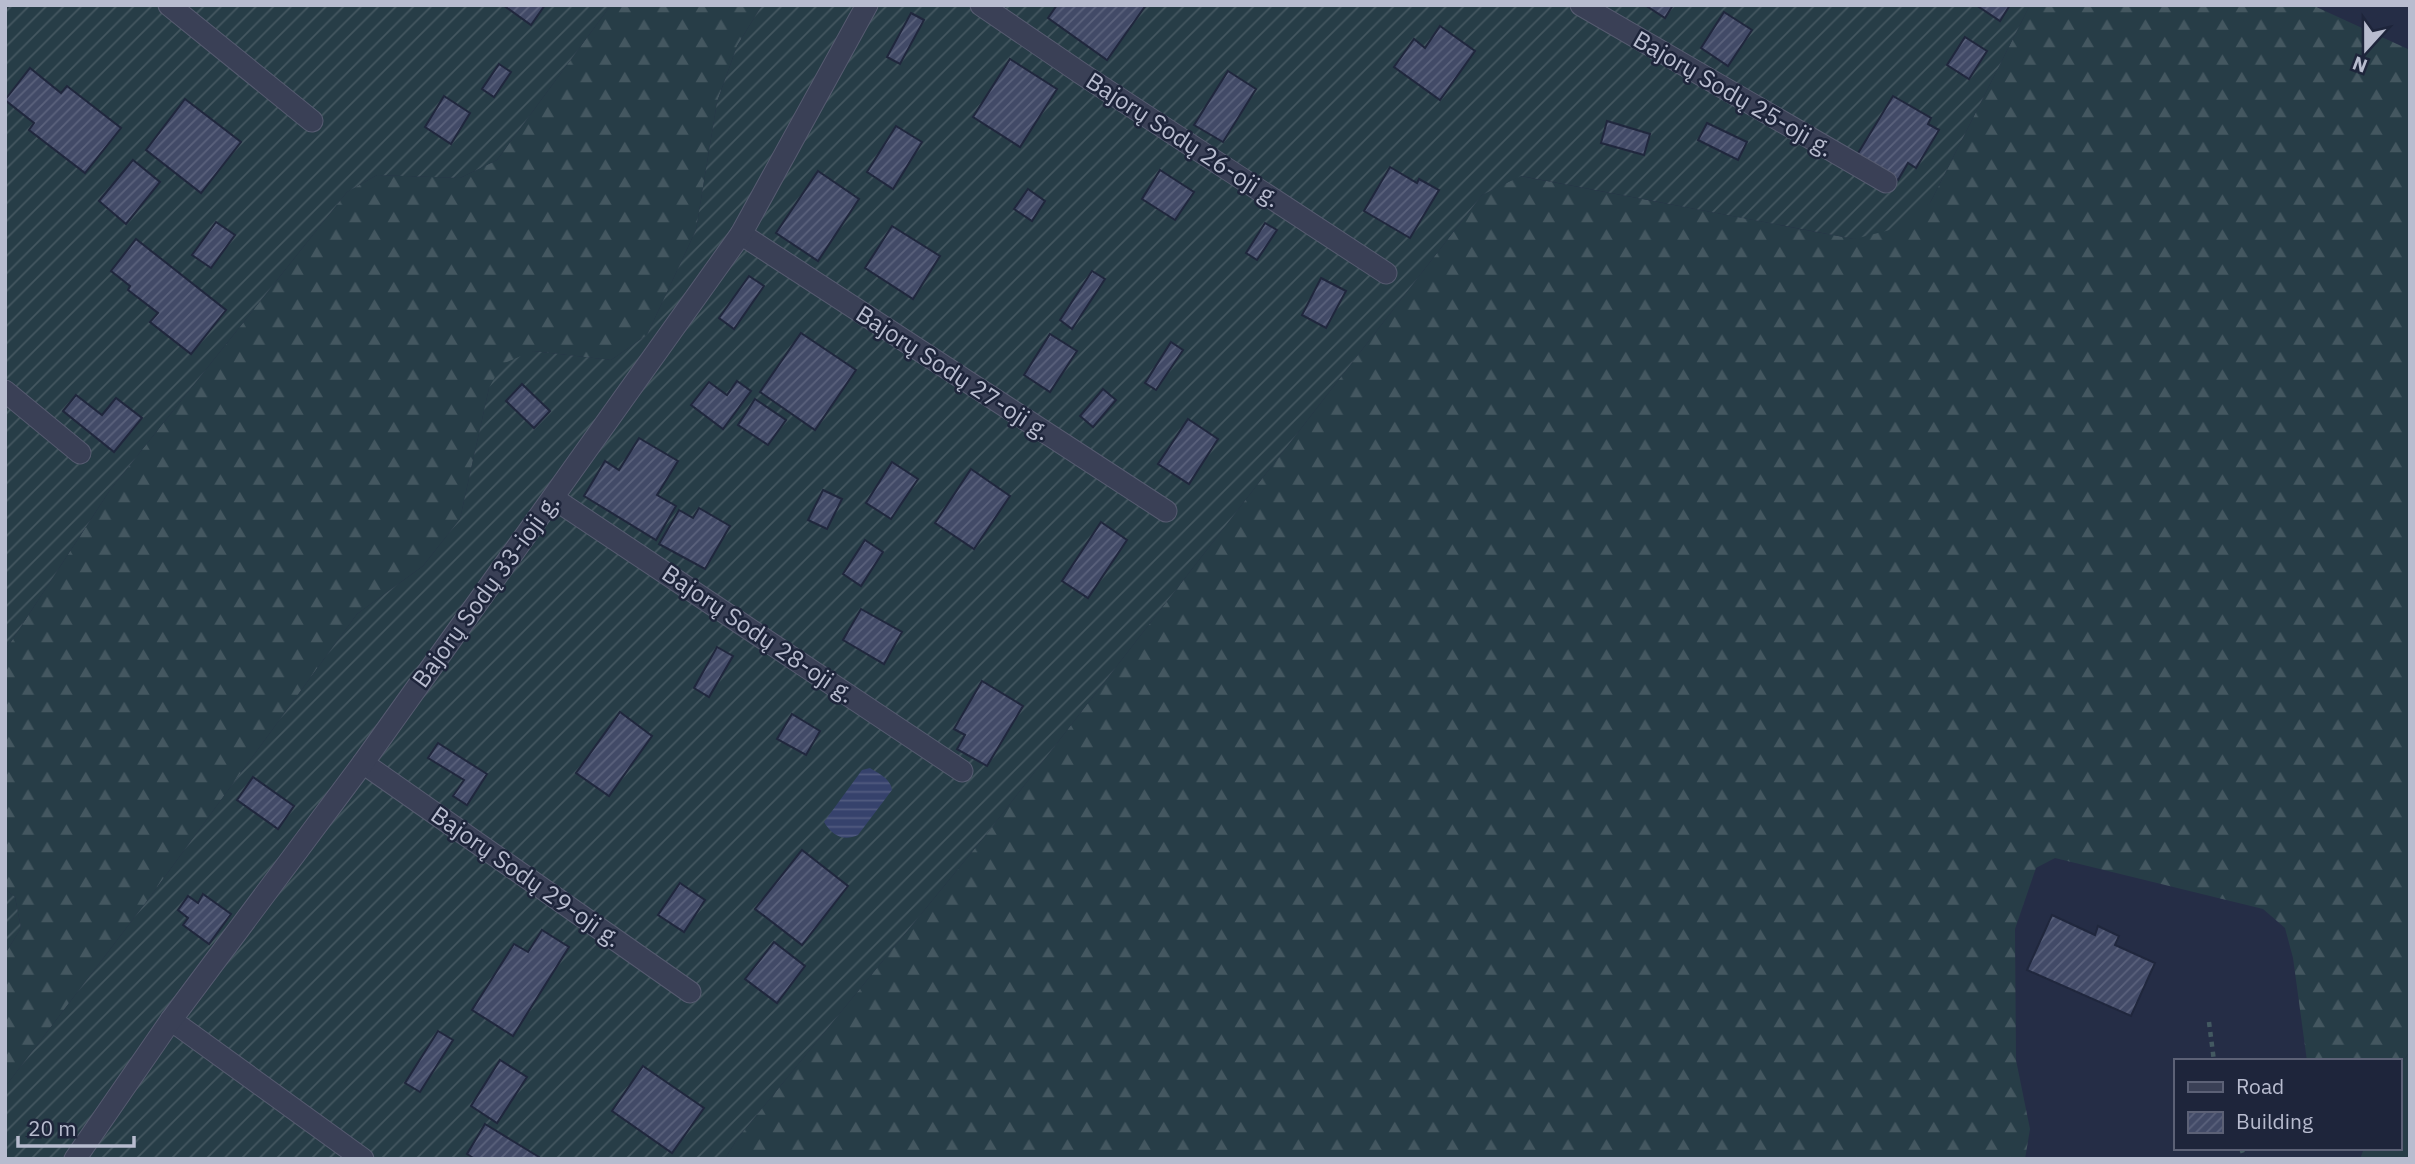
<svg xmlns="http://www.w3.org/2000/svg" width="2415" height="1164" font-family="'IBM Plex Sans',sans-serif">
<defs>
<pattern id="forest-firs" width="22" height="20" patternUnits="userSpaceOnUse" patternTransform="scale(1.75)"><rect width="22" height="20" fill="#273d47"/><path d="M5 1l3.5 6h-7zM16 11l3.5 6h-7z" fill="#445760"/></pattern>
<pattern id="garden-furrows" width="10" height="10" patternUnits="userSpaceOnUse" patternTransform="scale(1.75)"><rect width="10" height="10" fill="#273d47"/><path d="M-1 1l2-2M0 10L10 0M9 11l2-2" fill="none" stroke="#445760"/></pattern>
<pattern id="water-rules" width="6" height="5" patternUnits="userSpaceOnUse" patternTransform="scale(1.75)"><rect width="6" height="5" fill="#36426c"/><path d="M0 2.5h6" fill="none" stroke="#515b80"/></pattern>
<pattern id="building-hatch" width="6" height="6" patternUnits="userSpaceOnUse" patternTransform="scale(1.75)"><rect width="6" height="6" fill="#424a67"/><path d="M-1 1l2-2M0 6l6-6M5 7l2-2" fill="none" stroke="#5b627c"/></pattern>
</defs>
<rect width="100%" height="100%" fill="#252d46"/>
<polygon fill="#273d47" points="2410,1051 2410,1159 2360,1159 2364,1148 2399,1148 2399,1067"/>
<g fill="url(#forest-firs)">
<polygon points="611,5 762,5 737,46 717,102 696,230 647,335 611,360 533,351 489,388 460,519 423,566 357,614 150,897 5,1087 5,954 21,928 15,897 5,889 5,651 110,490 347,192 377,175 460,178 497,160"/>
<polygon points="2030,5 2312,5 2410,50 2410,1051 2399,1067 2399,1061 2307,1061 2293,958 2285,928 2263,909 2055,858 2036,868 2015,929 2016,1060 2030,1129 2025,1159 725,1159 737,1139 985,836 1482,195 1520,176 1854,239 1930,203"/>
</g>
<g fill="url(#garden-furrows)">
<polygon points="5,5 611,5 497,160 460,178 377,175 347,192 110,490 5,651"/>
<polygon points="762,5 2030,5 1930,203 1894,229 1854,239 1521,176 1482,195 985,836 737,1139 725,1159 5,1159 5,1087 150,897 357,614 423,566 460,519 489,388 502,364 533,351 611,360 647,335 696,230 717,102 737,46"/>
<polygon points="5,889 15,897 21,928 5,954"/>
</g>
<path fill="url(#water-rules)" d="M870 768C878 773 891 779 892 790L858 835C843 842 832 835 824 822L862 770Z"/>
<g fill="url(#building-hatch)" stroke="#20273d" stroke-width="2">
<polygon points="503,5 545,5 531,25"/>
<polygon points="1057,5 1146,5 1107,60 1048,18"/>
<polygon points="1645,5 1673,5 1665,18"/>
<polygon points="1976,5 2010,5 2000,21"/>
<polygon points="1724,12 1752,30 1728,66 1701,48"/>
<polygon points="911,13 924,20 900,64 887,57"/>
<polygon points="1440,26 1475,51 1440,100 1394,67 1414,39 1425,48"/>
<polygon points="1965,37 1987,51 1969,79 1947,65"/>
<polygon points="1010,59 1057,89 1020,147 973,117"/>
<polygon points="499,64 511,72 494,97 482,89"/>
<polygon points="30,68 61,93 67,86 121,128 85,173 29,130 34,123 5,100"/>
<polygon points="1228,71 1256,89 1223,142 1194,125"/>
<polygon points="444,96 470,113 451,144 425,127"/>
<polygon points="1893,96 1931,118 1928,124 1939,130 1916,168 1908,163 1898,180 1857,155"/>
<polygon points="185,99 241,142 201,193 146,150"/>
<polygon points="1607,121 1650,134 1644,155 1601,143"/>
<polygon points="1707,123 1747,142 1738,160 1698,140"/>
<polygon points="896,126 922,142 893,189 867,172"/>
<polygon points="133,160 160,182 126,224 99,201"/>
<polygon points="1390,167 1417,183 1419,179 1439,190 1410,238 1364,211"/>
<polygon points="1160,170 1194,192 1175,220 1142,199"/>
<polygon points="818,171 859,199 818,261 776,233"/>
<polygon points="1028,189 1045,201 1032,221 1014,209"/>
<polygon points="216,222 235,235 211,268 192,255"/>
<polygon points="1265,223 1277,230 1257,260 1246,253"/>
<polygon points="892,226 940,256 913,299 865,268"/>
<polygon points="136,239 226,310 191,354 150,322 158,313 128,290 130,286 111,271"/>
<polygon points="1092,271 1105,279 1072,329 1060,320"/>
<polygon points="749,276 764,286 734,329 719,318"/>
<polygon points="1321,278 1346,291 1326,328 1302,315"/>
<polygon points="801,333 856,370 815,430 760,392"/>
<polygon points="1050,334 1077,351 1050,392 1024,375"/>
<polygon points="1171,342 1183,350 1156,390 1145,383"/>
<polygon points="737,381 751,391 723,429 691,405 709,382 727,395"/>
<polygon points="522,384 550,411 534,428 506,401"/>
<polygon points="1103,389 1116,400 1093,427 1080,416"/>
<polygon points="76,395 102,415 116,398 142,418 114,452 63,411"/>
<polygon points="755,399 786,420 768,445 738,425"/>
<polygon points="1188,419 1218,439 1189,484 1158,464"/>
<polygon points="639,438 678,461 657,495 676,506 656,540 584,496 605,461 619,470"/>
<polygon points="892,462 918,479 891,519 866,503"/>
<polygon points="971,469 1010,496 974,549 935,523"/>
<polygon points="823,490 842,499 827,529 808,520"/>
<polygon points="699,508 730,526 705,569 659,544 679,510 693,518"/>
<polygon points="1101,522 1127,540 1088,598 1062,581"/>
<polygon points="865,540 883,552 861,586 843,574"/>
<polygon points="861,609 902,632 884,664 843,640"/>
<polygon points="717,647 733,656 709,697 694,688"/>
<polygon points="982,681 1023,706 987,766 957,749 965,735 954,729"/>
<polygon points="620,712 652,736 609,796 576,773"/>
<polygon points="792,714 820,731 806,755 777,739"/>
<polygon points="438,743 487,774 467,805 453,796 464,780 428,758"/>
<polygon points="253,777 294,806 278,829 237,800"/>
<polygon points="802,850 848,886 802,945 755,909"/>
<polygon points="680,883 705,900 684,932 658,915"/>
<polygon points="203,894 231,914 209,944 183,925 188,918 178,910 188,896 198,903"/>
<polygon points="2052,915 2095,935 2098,926 2119,936 2115,945 2155,963 2131,1016 2027,970"/>
<polygon points="542,930 569,947 513,1036 472,1010 514,944 528,952"/>
<polygon points="774,942 805,966 777,1003 745,979"/>
<polygon points="438,1031 453,1040 420,1092 405,1083"/>
<polygon points="500,1060 527,1077 497,1123 471,1106"/>
<polygon points="643,1066 704,1108 672,1153 612,1111"/>
<polygon points="485,1124 539,1157 538,1159 475,1159 467,1154"/>
</g>
<g fill="none" stroke-linecap="round" stroke-linejoin="round">
<g stroke="#565b70" stroke-width="23">
<g id="minor">
<polyline points="169,5 312,121"/>
<polyline points="981,5 1082,74 1386,273"/>
<polyline points="1581,5 1886,182"/>
<polyline points="741,234 1166,511"/>
<polyline points="5,391 80,453"/>
<polyline points="553,498 962,771"/>
<polyline points="363,763 690,992"/>
<polyline points="171,1020 363,1159"/>
<polyline points="75,1159 171,1020 363,763 741,234 867,5"/>
</g>
</g>
<g stroke="#435961" stroke-width="4.5" stroke-dasharray="5 5" stroke-linecap="butt">
<polyline points="2209,1022 2214,1061"/>
<polyline points="2241,1148 2245,1159"/>
</g>
<use href="#minor" stroke="#3a4056" stroke-width="21"/>
</g>
<g text-anchor="middle" stroke-width="5" stroke-linejoin="round" paint-order="stroke">
<g font-size="24" fill="#b8bccf" stroke="#1e253b">
<text transform="translate(1733 94) rotate(30)" y="8">Bajorų Sodų 25-oji g.</text>
<text transform="translate(1183 140) rotate(33)" y="8">Bajorų Sodų 26-oji g.</text>
<text transform="translate(953 373) rotate(33)" y="8">Bajorų Sodų 27-oji g.</text>
<text transform="translate(486 591) rotate(-54)" y="8">Bajorų Sodų 33-ioji g.</text>
<text transform="translate(758 634) rotate(34)" y="8">Bajorų Sodų 28-oji g.</text>
<text transform="translate(526 877) rotate(35)" y="8">Bajorų Sodų 29-oji g.</text>
</g>
</g>
<rect width="2415" height="1164" fill="none" stroke="#b8bccf" stroke-width="14"/>
<rect x="2174" y="1059" width="228" height="91" fill="#1e253b" stroke="#5c6176" stroke-width="2"/>
<rect x="2188" y="1082" width="35" height="10" fill="#3a4056" stroke="#5c6176" stroke-width="2"/>
<text x="2236" y="1094" font-size="21" fill="#b8bccf">Road</text>
<rect x="2188" y="1112" width="35" height="21" fill="url(#building-hatch)" stroke="#5c6176" stroke-width="2"/>
<text x="2236" y="1129" font-size="21" fill="#b8bccf">Building</text>
<g transform="translate(2366 49) rotate(201)" stroke="#1e253b" stroke-width="5" paint-order="stroke">
<path d="M0-5L12 26L0 18L-12 26Z" fill="#b8bccf"/>
<text y="-10" font-size="19" font-weight="bold" text-anchor="middle" fill="#b8bccf">N</text>
</g>
<path d="M18 1136v10h116v-10" fill="none" stroke="#b8bccf" stroke-width="3.5"/>
<text x="28" y="1136" font-size="21" fill="#b8bccf" stroke="#1e253b" stroke-width="5" paint-order="stroke">20 m</text>
</svg>
